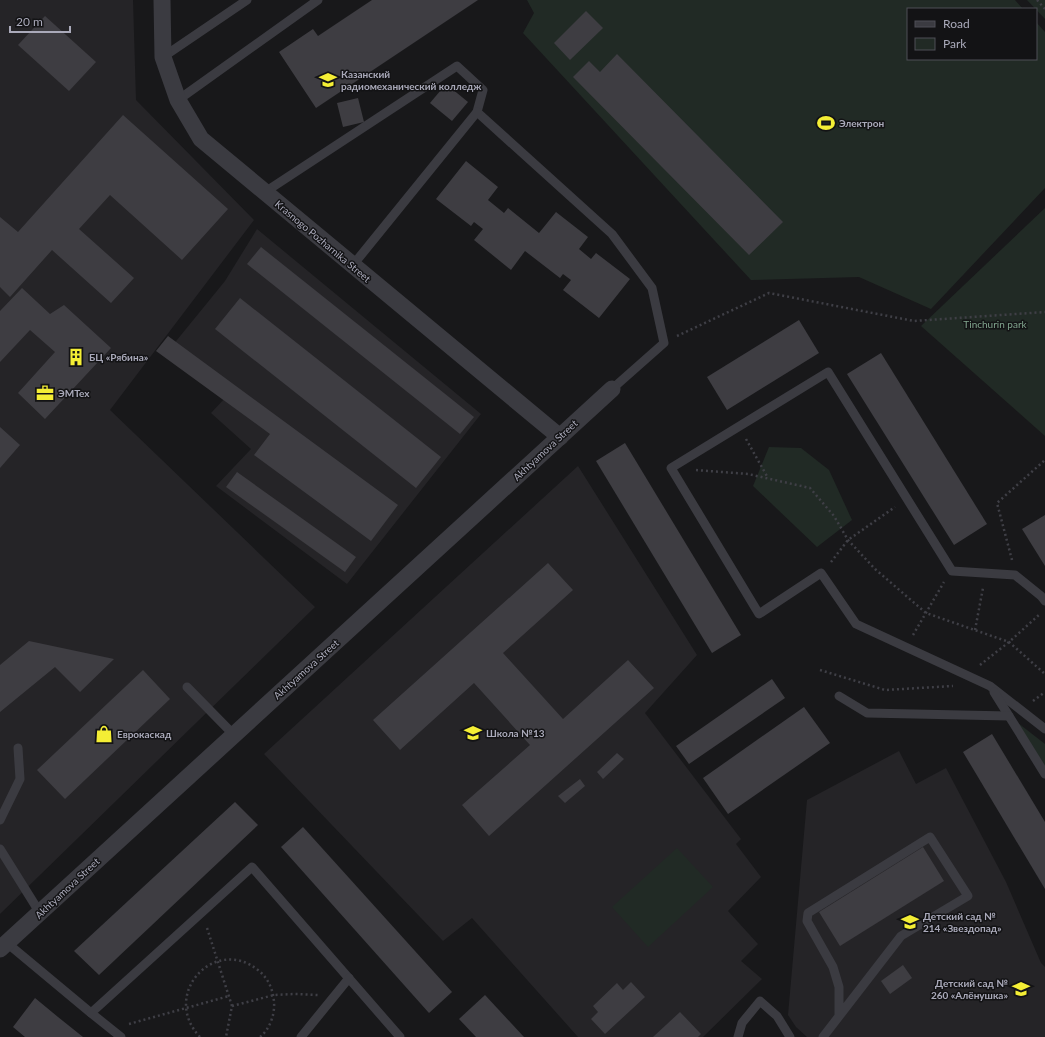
<svg xmlns="http://www.w3.org/2000/svg" width="1045" height="1037" font-family="Lato,sans-serif">
<rect width="100%" height="100%" fill="#18181a"/>
<g fill="#252427">
<polygon points="0,0 133,0 136,100 254,220 110,410 315,607 0,914"/>
<polygon points="257,229 481,414 347,584 216,486 251,449 211,413 226,397 168,351 225,281"/>
<polygon points="578,466 697,655 645,713 741,839 736,844 761,877 728,911 758,944 741,961 762,979 703,1037 578,1037 472,918 443,941 264,754"/>
<polygon points="899,751 916,784 946,768 1006,882 1041,963 1045,967 1045,1037 807,1037 796,1027 788,1015 807,800"/>
</g>
<g fill="#212a25">
<polygon points="527,0 1015,0 1023,9 908,9 908,59 1036,59 1036,22 1045,32 1045,188 931,309 859,277 751,280 523,33 534,13"/>
<polygon points="1027,0 1045,0 1045,19"/>
<polygon points="1045,208 1045,436 921,326"/>
<polygon points="769,447 801,448 829,470 852,520 817,547 753,486"/>
<polygon points="1018,723 1045,744 1045,766"/>
<polygon points="677,848 713,887 648,947 612,907"/>
</g>
<g fill="#3e3d42">
<polygon points="372,0 478,0 316,108 279,52 313,29 318,36"/>
<polygon points="586,11 603,28 570,60 554,43"/>
<polygon points="45,16 96,62 69,91 18,45"/>
<polygon points="617,54 783,222 749,255 573,77 589,61 600,72"/>
<polygon points="446,84 468,102 452,121 430,103"/>
<polygon points="358,98 364,122 343,127 337,103"/>
<polygon points="123,115 228,209 182,260 110,195 79,229 134,278 111,303 52,250 10,297 0,287 0,217 18,232"/>
<polygon points="466,161 498,187 488,200 504,213 508,208 539,233 556,212 588,237 579,249 591,259 596,253 630,279 599,318 563,290 571,280 563,274 560,278 525,251 511,270 474,240 483,229 474,222 471,226 436,199"/>
<polygon points="261,247 474,417 460,434 247,264"/>
<polygon points="22,288 50,314 64,305 111,348 45,419 18,393 55,352 30,330 0,362 0,311"/>
<polygon points="240,298 441,457 416,488 215,329"/>
<polygon points="799,320 819,353 727,410 707,377"/>
<polygon points="168,336 398,505 371,541 254,455 270,434 156,351"/>
<polygon points="881,353 987,524 954,545 847,374"/>
<polygon points="0,427 20,445 0,468"/>
<polygon points="625,443 741,635 712,653 596,461"/>
<polygon points="237,472 356,557 345,572 226,487"/>
<polygon points="1045,515 1045,566 1022,529"/>
<polygon points="548,563 573,590 503,653 563,719 628,660 654,688 489,836 462,805 530,745 474,683 400,750 373,720"/>
<polygon points="29,641 114,659 80,692 55,667 0,712 0,665"/>
<polygon points="143,670 170,699 65,799 37,770"/>
<polygon points="772,679 785,698 689,764 676,746"/>
<polygon points="804,707 830,743 728,814 703,778"/>
<polygon points="992,734 1045,822 1045,889 963,752"/>
<polygon points="617,753 624,759 603,779 597,772"/>
<polygon points="580,779 585,786 565,803 558,796"/>
<polygon points="235,802 258,825 99,975 74,951"/>
<polygon points="303,827 452,992 429,1013 281,847"/>
<polygon points="923,847 944,881 840,946 819,912"/>
<polygon points="903,965 912,978 890,994 881,981"/>
<polygon points="631,982 645,997 605,1034 591,1019 598,1012 593,1006 617,983 623,990"/>
<polygon points="485,995 524,1037 476,1037 459,1019"/>
<polygon points="35,998 58,1017 83,1037 25,1037 13,1027"/>
<polygon points="680,1012 701,1034 698,1037 653,1037"/>
</g>
<g fill="none" stroke-linecap="round" stroke-linejoin="round">
<g stroke="#3f3f46" stroke-width="2.5" stroke-dasharray="2 3" stroke-linecap="butt">
<polyline points="1037,0 1045,9"/>
<polyline points="677,336 769,293 914,321 1045,312"/>
<polyline points="746,439 768,478"/>
<polyline points="696,470 748,474 810,488 834,516 848,540 875,569 926,613 1009,642 1045,674"/>
<polyline points="1012,560 997,503 1045,460"/>
<polyline points="831,562 848,540 895,507"/>
<polyline points="975,630 983,588"/>
<polyline points="913,635 944,582"/>
<polyline points="980,665 1009,642 1040,614"/>
<polyline points="820,670 885,690 953,686"/>
<polyline points="1033,701 1045,692"/>
<polyline points="207,928 232,1006 226,1037"/>
<polyline points="232,1006 274,995 295,994 318,995"/>
<polyline points="129,1024 229,996"/>
<path d="M200 1037C160 995 214 935 258 970 268 978 273 989 274 1002 275 1014 270 1029 260 1037"/>
</g>
<g stroke="#3b3b41" stroke-width="9">
<polyline points="163,57 247,0"/>
<polyline points="178,100 318,0"/>
<polyline points="265,192 457,66 483,90 477,112 612,234 652,288 664,343 612,389"/>
<polyline points="353,265 477,112"/>
<polyline points="1045,601 1041,596 1015,575 952,571 828,372 671,468 759,614 821,573 856,624 990,686 1045,729"/>
<polyline points="187,687 234,735"/>
<polyline points="994,692 1045,774"/>
<polyline points="839,696 867,713 1009,716"/>
<polyline points="0,820 20,779 18,748"/>
<polyline points="0,849 40,913"/>
<polyline points="7,943 91,1013"/>
<polyline points="121,1037 91,1013 252,867 400,1037"/>
<polyline points="301,1037 349,978"/>
<polyline points="738,1037 742,1023 760,1001 777,1016 790,1037"/>
<polyline points="823,1037 901,936 968,896 930,837 808,913 807,921 833,967 839,987 839,1016"/>
</g>
<g stroke="#3b3b41" stroke-width="17">
<polyline points="162,0 163,57 178,100 201,139 560,437"/>
<polyline points="0,949 612,389"/>
</g>
</g>
<defs>
<g id="university-bare" transform="scale(1.38)"><path d="M0-5L7-2L0 1L-7-2ZM-4 1L0 2.5L4 1V4Q0 6-4 4Z" fill="#f4ee35" stroke="#131315" stroke-width="2.5" paint-order="stroke"/></g>
<g id="stadium-bare" transform="scale(1.38)"><path d="M0-5a6.5 5 0 1 0 0 10a6.5 5 0 1 0 0-10ZM-3.5-1.8h7v3.6h-7Z" fill="#f4ee35" stroke="#131315" stroke-width="2.5" paint-order="stroke"/></g>
<g id="building-bare" transform="scale(1.38)"><path d="M-4-6H4V6H1V3H-1V6H-4ZM-2.5-4.3h1.7v1.8h-1.7ZM.8-4.3h1.7v1.8H.8ZM-2.5-1h1.7V.8h-1.7ZM.8-1h1.7V.8H.8Z" fill="#f4ee35" stroke="#131315" stroke-width="2.5" paint-order="stroke"/></g>
<g id="office-bare" transform="scale(1.38)"><path d="M-6-3h4V-5.5h4V-3h4V5H-6ZM-1-4.5V-3h2v-1.5ZM-6 0V1H6V0Z" fill="#f4ee35" stroke="#131315" stroke-width="2.5" paint-order="stroke"/></g>
<g id="school-bare" transform="scale(1.38)"><path d="M0-5L7-2L0 1L-7-2ZM-4 1L0 2.5L4 1V4Q0 6-4 4Z" fill="#f4ee35" stroke="#131315" stroke-width="2.5" paint-order="stroke"/></g>
<g id="shop-bare" transform="scale(1.38)"><path d="M-5-2.5h2.3a2.7 3.5 0 0 1 5.4 0H5L5.5 6h-11ZM-1.5-2.5h3a1.5 2.3 0 0 0-3 0Z" fill="#f4ee35" stroke="#131315" stroke-width="2.5" paint-order="stroke"/></g>
</defs>
<g fill-rule="evenodd">
<use href="#university-bare" x="328" y="80"/>
<use href="#stadium-bare" x="826" y="123"/>
<use href="#building-bare" x="76" y="357"/>
<use href="#office-bare" x="45" y="393"/>
<use href="#school-bare" x="473" y="733"/>
<use href="#shop-bare" x="104" y="734"/>
<use href="#school-bare" x="910" y="922"/>
<use href="#school-bare" x="1021" y="989"/>
</g>
<g text-anchor="middle" stroke-width="3" stroke-linejoin="round" paint-order="stroke">
<g font-size="10" font-weight="bold" fill="#aaaaba" stroke="#131315" text-anchor="start">
<text x="341" y="78">Казанский<tspan x="341" dy="12">радиомеханический колледж</tspan></text>
<text x="839" y="127">Электрон</text>
<text x="89" y="361">БЦ «Рябина»</text>
<text x="58" y="397">ЭМТех</text>
<text x="486" y="737">Школа №13</text>
<text x="117" y="738">Еврокаскад</text>
<text x="923" y="920">Детский сад №<tspan x="923" dy="12">214 «Звездопад»</tspan></text>
<text x="1008" y="987" text-anchor="end">Детский сад №<tspan x="1008" dy="12">260 «Алёнушка»</tspan></text>
</g>
<g font-size="10" fill="#aaaaba" stroke="#131315">
<text transform="translate(323 241) rotate(40)" y="4">Krasnogo Pozharnika Street</text>
<text transform="translate(545 450) rotate(-43)" y="4">Akhtyamova Street</text>
<text transform="translate(306 669) rotate(-42)" y="4">Akhtyamova Street</text>
<text transform="translate(67 888) rotate(-43)" y="4">Akhtyamova Street</text>
</g>
<g font-size="10" fill="#81a58e" stroke="#131315">
<text x="995" y="328">Tinchurin park</text>
</g>
</g>
<rect x="907" y="8" width="130" height="52" fill="#131315" stroke="#4f4f57"/>
<rect x="915" y="21" width="20" height="6" fill="#3b3b41" stroke="#4f4f57"/>
<text x="943" y="28" font-size="12" fill="#aaaaba">Road</text>
<rect x="915" y="38" width="20" height="12" fill="#212a25" stroke="#4f4f57"/>
<text x="943" y="48" font-size="12" fill="#aaaaba">Park</text>
<path d="M10 26v6h60v-6" fill="none" stroke="#aaaaba" stroke-width="2"/>
<text x="16" y="26" font-size="12" fill="#aaaaba" stroke="#131315" stroke-width="3" paint-order="stroke">20 m</text>
</svg>
